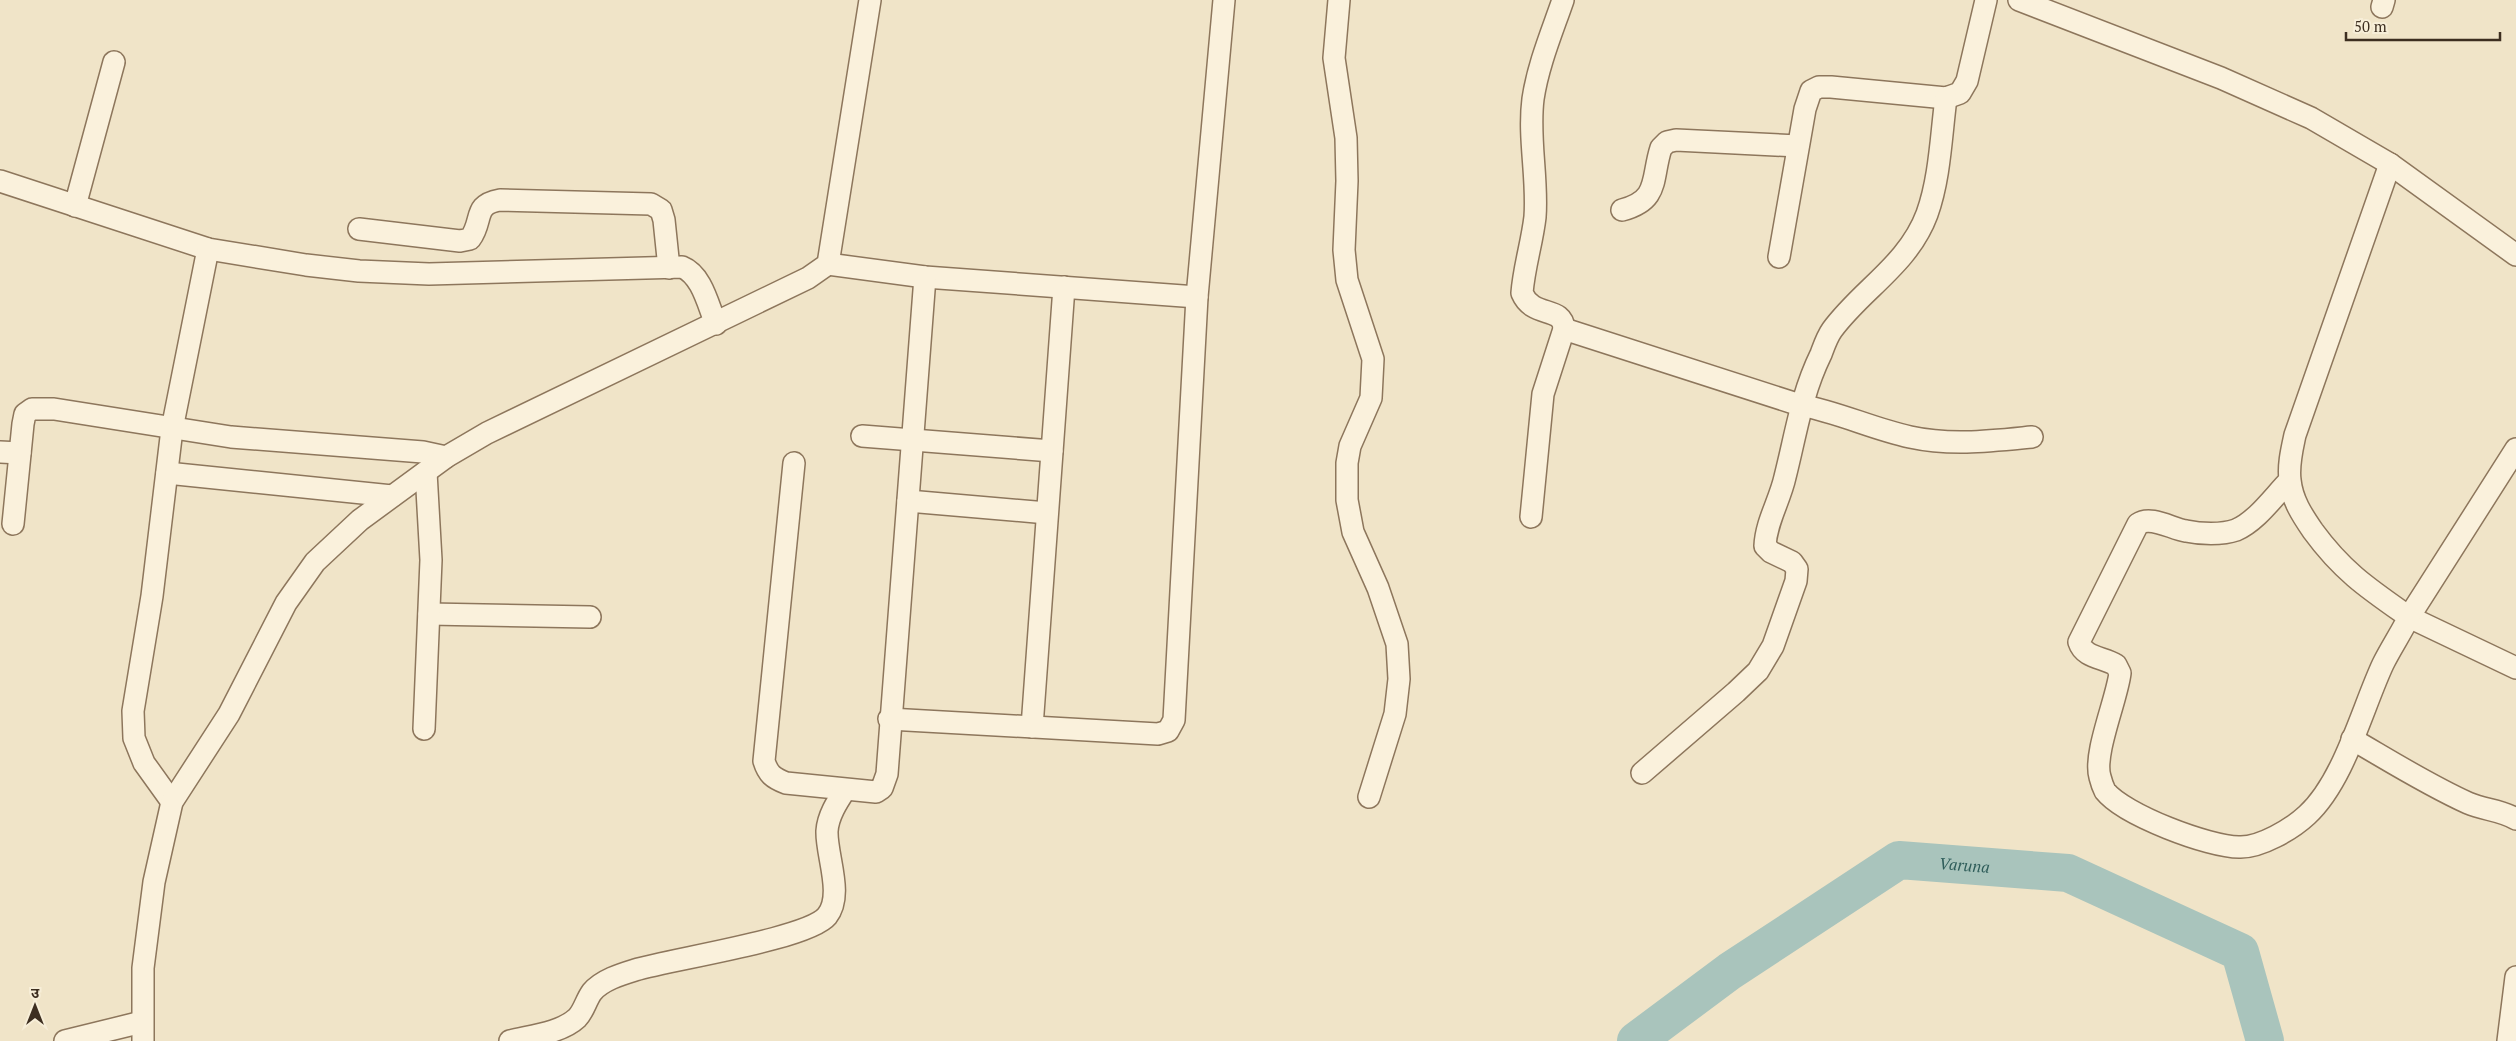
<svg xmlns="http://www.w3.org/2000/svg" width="2516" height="1041" font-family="'PT Serif','Noto Sans Devanagari',serif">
<rect width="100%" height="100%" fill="#f0e4c8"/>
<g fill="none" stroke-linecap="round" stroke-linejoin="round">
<path stroke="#a9c4bc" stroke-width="38" id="s1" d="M1636 1041 1730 971 1899 860 2068 873 2240 952 2265 1041"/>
<g stroke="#8d765c" stroke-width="24">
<g id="minor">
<polyline points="1339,0 1334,58 1346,138 1347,181 1344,250 1347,280 1373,359 1371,398 1350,446 1347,463 1347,500 1353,532 1378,588 1397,644 1399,679 1395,714 1369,797"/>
<polyline points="2019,0 2221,78 2311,118 2390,164 2516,255"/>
<polyline points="2382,7 2384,0"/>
<path d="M0 181 208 249 306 265 359 271 429 274 682 267C702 275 708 305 716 324"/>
<polyline points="75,206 114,62"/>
<path d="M1622 210C1660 200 1651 179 1661 148L1667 142 1676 140 1798 146"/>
<path d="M359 229 460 241 470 239C484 220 472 205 500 200L651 204 661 210 664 220 669 268"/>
<polyline points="1779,257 1805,109 1811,91 1819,87 1831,87 1946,98 1960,93 1967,81 1986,0"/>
<polyline points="828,264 925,277 1197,297"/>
<path d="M1564 329 1800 405C1838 412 1873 429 1910 437 1951 446 1991 441 2032 437"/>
<polyline points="862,436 1052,451"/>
<polyline points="2516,449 2409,617 2516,668"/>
<polyline points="0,452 20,453"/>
<path d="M794 463 764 761C768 774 773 778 786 783L876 792 882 788 887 774 925 277"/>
<polyline points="167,473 392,496"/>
<path d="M2290 480C2274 496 2257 521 2236 530 2222 535 2200 534 2186 531 2172 529 2151 515 2138 524L2079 642C2084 658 2103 657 2116 665L2120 673C2117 699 2093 754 2100 777 2101 781 2103 787 2105 791 2124 815 2209 847 2239 847 2260 848 2292 829 2307 815 2344 781 2362 709 2383 664 2391 648 2401 633 2409 617 2369 589 2343 572 2313 531 2302 515 2292 500 2290 480 2288 465 2292 449 2295 435L2390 164"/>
<polyline points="908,501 1047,513"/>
<path d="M1531 517 1543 394 1564 329C1563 305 1533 319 1522 293 1524 267 1532 243 1535 217 1538 178 1528 138 1533 99 1538 65 1552 32 1563 0"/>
<polyline points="13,524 23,424 25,414 32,409 54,409 231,437 423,452 446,457"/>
<polyline points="429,614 590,617"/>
<polyline points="889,719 1158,734 1168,731 1174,720 1197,297 1224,0"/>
<polyline points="1032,727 1064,287"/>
<polyline points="424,729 431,560 426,472"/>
<path d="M2352 739C2390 761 2428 785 2468 803 2484 810 2501 810 2516 819"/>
<path d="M1642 773 1736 692 1758 671 1773 646 1796 581 1797 569 1792 562 1771 552 1765 546C1766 522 1780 500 1785 477 1796 434 1801 395 1821 354 1824 346 1827 337 1832 330 1862 289 1908 265 1927 214 1940 178 1941 136 1946 98"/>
<polyline points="172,802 144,763 134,738 133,711 152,596 172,429 208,249"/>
<polyline points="65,1041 142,1022"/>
<polyline points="143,1041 143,968 154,882 172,802 229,714 286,603 315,562 360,520 446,457 487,433 808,278 828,264 870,0"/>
<path d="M510 1041C530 1036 561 1033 577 1018 584 1011 586 1000 592 992 602 980 622 974 635 970 671 959 808 939 827 916 844 895 826 855 827 831 828 816 837 802 845 790"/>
<polyline points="2508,1041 2516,977"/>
</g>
</g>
<use href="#minor" stroke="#faf1dc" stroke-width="21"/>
</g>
<g text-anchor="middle" stroke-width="4" stroke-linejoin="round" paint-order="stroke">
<g font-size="16" font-style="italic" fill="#2f5d5a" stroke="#f7eed8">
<text dy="6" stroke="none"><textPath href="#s1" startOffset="385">Varuna</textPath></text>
</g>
</g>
<g transform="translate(35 1006)" stroke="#f7eed8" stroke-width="4" paint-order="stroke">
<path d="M0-4L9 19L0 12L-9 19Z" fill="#3d2e20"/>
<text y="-8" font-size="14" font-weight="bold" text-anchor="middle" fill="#3d2e20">उ</text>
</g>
<path d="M2346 32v8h154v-8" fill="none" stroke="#3d2e20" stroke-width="2.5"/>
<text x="2354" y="32" font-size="15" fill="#3d2e20" stroke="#f7eed8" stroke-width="4" paint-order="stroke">50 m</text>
</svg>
